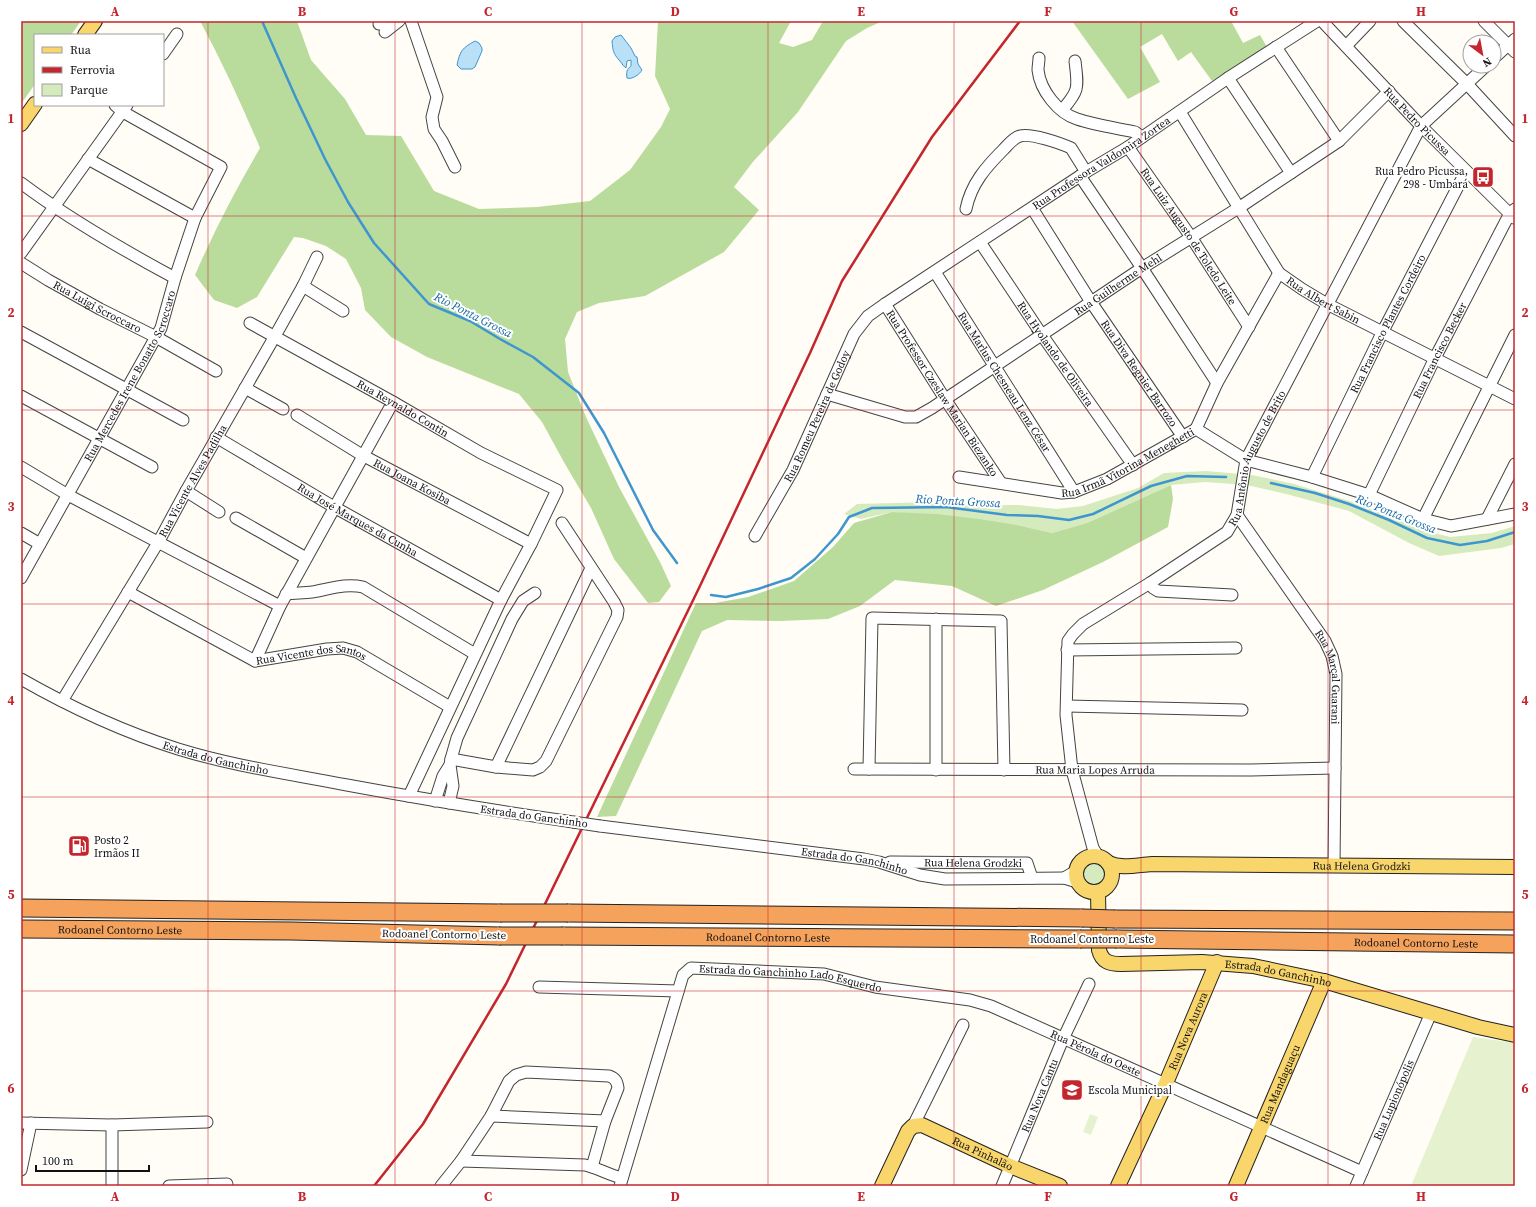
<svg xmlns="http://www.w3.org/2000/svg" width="1536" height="1207" font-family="'Source Serif 4',serif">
<rect width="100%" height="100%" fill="#fffdf5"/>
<g fill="#d5ebbd">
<polygon points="1206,471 1252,475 1294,484 1356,503 1422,530 1450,537 1492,533 1515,526 1515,544 1501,548 1439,556 1409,543 1349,511 1290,495 1247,485 1205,482 1171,485 1087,523 1052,533 1017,525 892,512 861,519 844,514 857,504 933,502 983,505 1019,505 1057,509 1083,506 1138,488 1164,473"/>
<circle cx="1094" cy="874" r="15"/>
</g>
<g fill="#b9dc9c">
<polygon points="21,21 81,21 71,35 35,35 35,84 21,104"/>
<path d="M200 21H297L311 60 345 99 366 135 401 136 434 191 479 209 537 207 590 201 630 170 661 127 670 109 655 76 658 21H791L779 43 793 47 812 40 823 21H883L867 28 846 41 798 112 752 163 734 187 759 210 724 252 645 296 599 303 577 312 565 339 568 372 586 417 619 487 660 562 671 586 659 602 648 603 614 559 591 508 565 464 542 422 519 394 427 357 391 337 365 310 361 288 346 259 326 246 303 238 294 237 257 297 237 308 214 300 195 275C214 231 236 189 260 148 242 105 222 62 200 21Z"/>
<polygon points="1072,21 1231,21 1243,43 1260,35 1267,47 1212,81 1191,52 1178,61 1162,34 1140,47 1160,82 1128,99"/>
<polygon points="1171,485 1173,499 1168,527 1103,562 1043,590 996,606 952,586 895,580 860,606 828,619 780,621 727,620 702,631 616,816 597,817 696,603 715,603 748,597 794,581 833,547 854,523 892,512 936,514 979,519 1017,525 1052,533 1087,523"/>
</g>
<g fill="#e6f2cf">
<polygon points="1473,1037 1515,1043 1515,1186 1411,1186"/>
<polygon points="1090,1114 1098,1117 1091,1135 1083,1132"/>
</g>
<g fill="#b9e0f7" stroke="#3f96cf">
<path d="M621 35 631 48 635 56 637 57 638 64 642 70C640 74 632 80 627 78 626 72 627 69 631 66V60L627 61 626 68C622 65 622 63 619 60 613 53 613 51 612 41L615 37Z"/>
<path d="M475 41 479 43 482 48V51L475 67 472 69H461L457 65C460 51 462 48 475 41Z"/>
</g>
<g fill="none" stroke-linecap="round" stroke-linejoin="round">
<g stroke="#3f96cf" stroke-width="2.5">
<polyline points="262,21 296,98 325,159 348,202 374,243 429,304 470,321 500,339 533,357 579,393 604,433 653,530 677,563"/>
<polyline points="1271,483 1315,493 1349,504 1389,520 1427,538 1460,545 1487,541 1515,532"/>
<polyline points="711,595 726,597 758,589 791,578 815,559 838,534 849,517 872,508 946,507 1007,515 1038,516 1069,520 1093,514 1151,486 1187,476 1226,477"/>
</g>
<g stroke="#444" stroke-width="13">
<g id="minor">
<polyline points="411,21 437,97 432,117 434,129 442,141 455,167"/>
<path id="s1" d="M1322 21 1421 126 1514 218"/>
<polyline points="1403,21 1467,84 1515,136"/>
<polyline points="1484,21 1515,52"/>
<polyline points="379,24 383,21"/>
<polyline points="385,32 399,21"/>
<polyline points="1346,46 1370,21"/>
<polyline points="1276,47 1339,141"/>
<polyline points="163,54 177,34"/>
<path d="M1039 58C1039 62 1038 66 1038 70 1040 90 1058 113 1077 119 1095 125 1116 128 1135 132L1142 137"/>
<polyline points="1494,58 1515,39"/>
<polyline points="1228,78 1291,173"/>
<path d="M1062 110C1080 90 1078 87 1075 61"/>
<path id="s2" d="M1180 112 1279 273 1302 289 1327 304 1515 399"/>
<path id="s3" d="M1128 147 1191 237 1249 327"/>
<polyline points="88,159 195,218"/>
<polyline points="1080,176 1142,268 1217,383"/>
<path d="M21 183C69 219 121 249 175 278"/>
<path id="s4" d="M1032 208 1091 302 1183 437"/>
<path d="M966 209C971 184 986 167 1003 150 1008 145 1013 138 1020 136 1031 133 1060 143 1071 148L1086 172"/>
<path id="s5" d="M980 242 1042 335 1133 465"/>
<polyline points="21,253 127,105"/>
<path id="s6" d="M21 263 48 280 100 309 156 337 216 371"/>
<path id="s7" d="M935 272 1074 492"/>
<polyline points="303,286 343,311"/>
<path id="s8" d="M885 304 945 399 1001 483"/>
<path id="s9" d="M250 323 393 402 481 453 557 490 531 544 501 600 409 796"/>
<polyline points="21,332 183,420"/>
<polyline points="245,388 283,409"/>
<path id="s10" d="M827 394 905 417H916L932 408 1142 268 1240 207 1339 141 1389 91"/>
<polyline points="21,396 152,467"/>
<path id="s11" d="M297 415 362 455 531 544"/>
<polyline points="1196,429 1217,383 1279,273"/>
<path id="s12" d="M216 437 334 507 501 600"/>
<polyline points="21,467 68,495 280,606"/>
<path id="s13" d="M959 477 1062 493 1074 492 1107 479 1196 429 1246 460 1312 477 1369 495 1423 519 1451 526 1515 514"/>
<path id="s14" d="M1312 477 1383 331 1466 171"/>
<polyline points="186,491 219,512"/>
<path id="s15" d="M1369 495 1435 358 1510 213 1515 209"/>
<path id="s16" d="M1237 515 1325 641 1332 656 1336 674 1334 866"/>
<polyline points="236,518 306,558"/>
<polyline points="1423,519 1515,335"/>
<polyline points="1487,519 1515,464"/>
<polyline points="21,533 40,544"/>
<path id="s17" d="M755 536 793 470 854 334 868 316 885 304 1086 172 1128 147 1228 78 1317 21"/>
<path id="s18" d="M21 578 161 328 175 278 195 218 221 167 123 112 115 105"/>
<polyline points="1150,583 1153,588 1158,591 1232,595"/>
<path id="s19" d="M128 592 255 661 327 649 343 648 357 652 450 707"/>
<path d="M286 594C295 593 304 593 312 592 330 589 345 583 363 587L475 654"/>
<polyline points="1067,650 1236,648"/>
<polyline points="255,661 280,606 393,402"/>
<path id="s20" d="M21 679C70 707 124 732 178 749 233 766 290 774 347 785 422 799 497 811 573 822"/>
<path id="s21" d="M62 701 159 541 186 491 275 336 303 286 317 257"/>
<polyline points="1067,706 1242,710"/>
<polyline points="451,759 496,767 533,770 540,767 546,761 617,617 618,610 614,602 562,523"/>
<polyline points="496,767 591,568"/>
<path id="s22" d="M854 769 1251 770 1335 768"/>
<polyline points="869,769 872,618 1001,621 1004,770"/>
<polyline points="936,770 936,619"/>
<polyline points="435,801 443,776 450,765"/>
<polyline points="449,803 453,786 450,765 451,759 457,738 512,619 523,601 535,593"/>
<path id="s23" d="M600 826 864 859 879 862 920 875 945 879 1064 878 1077 882"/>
<path id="s24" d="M1098 856 1093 848 1072 770 1066 715 1068 641 1073 634 1083 624 1150 583 1227 532 1237 515 1246 460 1421 126 1486 66"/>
<path id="s25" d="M890 862 1027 863 1032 878"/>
<polyline points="1064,878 1076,871"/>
<polyline points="539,987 678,991"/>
<polyline points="491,1116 605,1121"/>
<polyline points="21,1123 112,1125 207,1122"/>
<polyline points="112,1125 112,1186"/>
<polyline points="913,1126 963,1025"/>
<path d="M461 1161 585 1165C598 1168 609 1175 622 1178"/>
<polyline points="21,1170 31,1123"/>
<polyline points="169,1186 227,1184"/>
<path d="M441 1186 461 1161 491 1116 509 1081 516 1075 526 1072 609 1076C615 1078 617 1081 618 1088L605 1121 592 1167"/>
<path id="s26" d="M620 1186 683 975 691 968 824 974 875 987 970 1000 991 1006 1362 1172"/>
<path id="s27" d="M1002 1186 1063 1039 1089 984"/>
<path id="s28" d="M1356 1186 1431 1013"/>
</g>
</g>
<g stroke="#222" stroke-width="16">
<g id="major">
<polyline points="85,35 95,21"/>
<polyline points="21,124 35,104"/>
<circle cx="1094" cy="874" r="18"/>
<path id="s29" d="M1108 863C1123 869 1136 865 1152 864L1515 867"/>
<path id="s30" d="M1098 892 1099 950C1102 962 1110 964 1121 964L1202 962 1253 966 1324 981 1478 1027 1515 1035"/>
<path id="s31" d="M882 1186 908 1131 913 1126 922 1125 1010 1166 1060 1186"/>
<path id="s32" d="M1118 1186 1166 1083 1217 962"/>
<path id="s33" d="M1236 1186 1324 981"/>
</g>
</g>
<g stroke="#222" stroke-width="19">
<g id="highway">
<polyline points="21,908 500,913"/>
<polyline points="568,913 1082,918"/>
<polyline points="1115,919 1515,921"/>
<path id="s34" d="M21 929 291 931 499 936"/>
<path id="s35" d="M563 936 1080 939"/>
<path id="s36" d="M1117 939 1515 944"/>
</g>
</g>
<use href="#minor" stroke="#fff" stroke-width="11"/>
<use href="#major" stroke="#f9d66b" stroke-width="14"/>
<use href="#highway" stroke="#f5a25d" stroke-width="17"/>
<polyline stroke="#c4262e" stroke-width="2.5" points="374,1186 423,1124 506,984 699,588 810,353 842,281 932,137 1020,21"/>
<g stroke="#444" stroke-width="13" stroke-linecap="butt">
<polyline id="minor-bridge" points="573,822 600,826"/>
</g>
<g stroke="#222" stroke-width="19" stroke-linecap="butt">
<g id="highway-bridge">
<polyline points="500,913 568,913"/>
<polyline points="1082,918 1115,919"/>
<polyline points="499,936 563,936"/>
<polyline points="1080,939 1117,939"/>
</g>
</g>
<use href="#minor-bridge" stroke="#fff" stroke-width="11"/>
<use href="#highway-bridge" stroke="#f5a25d" stroke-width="17"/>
</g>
<path fill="none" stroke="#c4262e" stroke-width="1" stroke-opacity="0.55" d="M208 21V1186M395 21V1186M582 21V1186M768 21V1186M954 21V1186M1141 21V1186M1328 21V1186M21 216H1515M21 410H1515M21 604H1515M21 797H1515M21 991H1515"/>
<defs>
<g id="bus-square" transform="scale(1.15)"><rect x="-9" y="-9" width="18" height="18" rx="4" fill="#c4262e" stroke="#fff"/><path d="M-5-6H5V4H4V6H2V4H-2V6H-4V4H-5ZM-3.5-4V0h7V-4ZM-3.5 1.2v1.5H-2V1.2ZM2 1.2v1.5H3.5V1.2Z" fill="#fff"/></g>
<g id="fuel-square" transform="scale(1.15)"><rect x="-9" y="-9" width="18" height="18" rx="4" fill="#c4262e" stroke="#fff"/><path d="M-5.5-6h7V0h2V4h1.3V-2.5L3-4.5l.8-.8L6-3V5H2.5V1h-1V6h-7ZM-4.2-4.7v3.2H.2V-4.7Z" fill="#fff"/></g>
<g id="school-square" transform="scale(1.15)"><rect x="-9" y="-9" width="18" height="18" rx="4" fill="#c4262e" stroke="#fff"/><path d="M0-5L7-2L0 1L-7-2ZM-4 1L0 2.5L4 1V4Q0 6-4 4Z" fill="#fff"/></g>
</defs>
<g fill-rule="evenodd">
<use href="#bus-square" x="1483" y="177"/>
<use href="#fuel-square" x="79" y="846"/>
<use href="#school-square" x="1072" y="1090"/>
</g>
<g text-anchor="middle" stroke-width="4" stroke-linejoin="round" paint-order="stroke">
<g font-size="11" fill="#111" stroke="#fff">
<text dy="4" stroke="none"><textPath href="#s1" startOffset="138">Rua Pedro Picussa</textPath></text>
<text dy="4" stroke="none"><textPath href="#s17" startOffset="527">Rua Professora Valdomira Zortea</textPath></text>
<text dy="4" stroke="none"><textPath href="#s3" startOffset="108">Rua Luiz Augusto de Toledo Leite</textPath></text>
<text dy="4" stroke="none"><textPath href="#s10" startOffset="334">Rua Guilherme Mehl</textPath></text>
<text dy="4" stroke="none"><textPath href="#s2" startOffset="241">Rua Albert Sabin</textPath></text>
<text dy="4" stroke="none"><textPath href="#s6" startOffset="88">Rua Luigi Scroccaro</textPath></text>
<text dy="4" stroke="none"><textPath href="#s14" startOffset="171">Rua Francisco Plantes Cordeiro</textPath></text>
<text dy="4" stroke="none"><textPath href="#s15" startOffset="161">Rua Francisco Becker</textPath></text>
<text dy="4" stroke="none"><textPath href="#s5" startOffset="135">Rua Hyolando de Oliveira</textPath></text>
<text dy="4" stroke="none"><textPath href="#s4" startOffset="197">Rua Diva Regnier Barrozo</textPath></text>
<text dy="4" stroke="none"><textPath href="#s18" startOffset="230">Rua Mercedes Irene Bonatto Scroccaro</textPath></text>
<text dy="4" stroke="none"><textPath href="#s7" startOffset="130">Rua Marlus Chesneau Lenz César</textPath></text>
<text dy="4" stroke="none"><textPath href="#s8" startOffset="106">Rua Professor Czeslaw Marian Biezanko</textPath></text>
<text dy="4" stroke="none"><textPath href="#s9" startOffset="175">Rua Reynaldo Contin</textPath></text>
<text dy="4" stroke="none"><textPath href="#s17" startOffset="135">Rua Romeu Pereira de Godoy</textPath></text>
<text dy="4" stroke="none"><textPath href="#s24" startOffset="494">Rua Antônio Augusto de Brito</textPath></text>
<text dy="4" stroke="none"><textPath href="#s13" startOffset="177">Rua Irmã Vitorina Meneghetti</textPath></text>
<text dy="4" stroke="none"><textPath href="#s21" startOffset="256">Rua Vicente Alves Padilha</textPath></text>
<text dy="4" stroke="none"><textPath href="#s11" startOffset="133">Rua Joana Kosiba</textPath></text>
<text dy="4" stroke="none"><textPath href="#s12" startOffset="164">Rua José Marques da Cunha</textPath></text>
<text dy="4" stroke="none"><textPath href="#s19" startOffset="202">Rua Vicente dos Santos</textPath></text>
<text dy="4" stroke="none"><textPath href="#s16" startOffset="190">Rua Marçal Guarani</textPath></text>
<text dy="4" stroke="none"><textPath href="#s20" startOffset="211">Estrada do Ganchinho</textPath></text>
<text dy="4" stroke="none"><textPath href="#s22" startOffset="241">Rua Maria Lopes Arruda</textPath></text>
<text transform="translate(534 816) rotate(8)" y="4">Estrada do Ganchinho</text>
<text dy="4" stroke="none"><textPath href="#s23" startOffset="257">Estrada do Ganchinho</textPath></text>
<text dy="4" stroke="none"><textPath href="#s25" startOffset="83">Rua Helena Grodzki</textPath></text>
<text dy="4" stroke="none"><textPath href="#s29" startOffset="254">Rua Helena Grodzki</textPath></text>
<text dy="4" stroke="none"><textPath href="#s34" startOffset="99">Rodoanel Contorno Leste</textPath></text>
<text transform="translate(444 934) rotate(1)" y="4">Rodoanel Contorno Leste</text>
<text dy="4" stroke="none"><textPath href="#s35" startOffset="205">Rodoanel Contorno Leste</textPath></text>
<text x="1092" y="943">Rodoanel Contorno Leste</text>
<text dy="4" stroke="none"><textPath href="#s36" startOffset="299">Rodoanel Contorno Leste</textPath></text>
<text dy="4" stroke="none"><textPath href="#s30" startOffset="245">Estrada do Ganchinho</textPath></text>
<text dy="4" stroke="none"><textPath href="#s26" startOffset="331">Estrada do Ganchinho Lado Esquerdo</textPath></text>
<text dy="4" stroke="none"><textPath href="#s32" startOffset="170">Rua Nova Aurora</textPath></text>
<text dy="4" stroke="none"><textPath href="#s26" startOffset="649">Rua Pérola do Oeste</textPath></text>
<text dy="4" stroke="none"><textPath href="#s33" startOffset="111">Rua Mandaguaçu</textPath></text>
<text dy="4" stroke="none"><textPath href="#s27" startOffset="98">Rua Nova Cantu</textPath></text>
<text dy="4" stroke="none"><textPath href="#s28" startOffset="94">Rua Lupionópolis</textPath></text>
<text dy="4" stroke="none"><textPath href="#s31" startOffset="144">Rua Pinhalão</textPath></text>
</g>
<g font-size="11" fill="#111" stroke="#fff" text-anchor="start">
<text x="1468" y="175" text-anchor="end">Rua Pedro Picussa,<tspan x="1468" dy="13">298 - Umbará</tspan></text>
<text x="94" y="844">Posto 2<tspan x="94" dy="13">Irmãos II</tspan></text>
<text x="1088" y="1094">Escola Municipal</text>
</g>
<g font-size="12" font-style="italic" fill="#1768a6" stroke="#fff">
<text transform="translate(473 315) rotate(27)" y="4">Rio Ponta Grossa</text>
<text transform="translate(958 501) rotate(3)" y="4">Rio Ponta Grossa</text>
<text transform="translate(1396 514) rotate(22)" y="4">Rio Ponta Grossa</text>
</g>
</g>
<rect width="1536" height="1207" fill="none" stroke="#ffffff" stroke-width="44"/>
<rect x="34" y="34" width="130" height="72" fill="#ffffff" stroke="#a0a0a0"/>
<rect x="42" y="47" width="20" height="6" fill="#f9d66b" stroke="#a0a0a0"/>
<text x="70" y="54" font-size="12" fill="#111111">Rua</text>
<rect x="42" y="67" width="20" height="6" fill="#c4262e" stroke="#a0a0a0"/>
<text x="70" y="74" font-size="12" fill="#111111">Ferrovia</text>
<rect x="42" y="84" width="20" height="12" fill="#d5ebbd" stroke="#a0a0a0"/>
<text x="70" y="94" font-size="12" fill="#111111">Parque</text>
<g transform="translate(1482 54) rotate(148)"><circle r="19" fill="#ffffff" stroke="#a0a0a0"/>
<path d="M0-3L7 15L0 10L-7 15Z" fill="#c4262e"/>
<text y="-6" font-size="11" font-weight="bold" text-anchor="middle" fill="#111111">N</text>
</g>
<path d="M36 1165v6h113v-6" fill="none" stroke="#111111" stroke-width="2"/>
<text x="42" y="1165" font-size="12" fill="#111111" stroke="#ffffff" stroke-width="3" paint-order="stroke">100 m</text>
<rect x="22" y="22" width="1492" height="1163" fill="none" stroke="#c4262e" stroke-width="1.5"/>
<g font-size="13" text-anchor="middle" font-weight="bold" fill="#c4262e">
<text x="115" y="16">A</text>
<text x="302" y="16">B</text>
<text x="488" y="16">C</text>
<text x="675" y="16">D</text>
<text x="861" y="16">E</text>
<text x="1048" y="16">F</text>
<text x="1234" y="16">G</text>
<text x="1421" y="16">H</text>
<text x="11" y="123">1</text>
<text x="1525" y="123">1</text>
<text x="11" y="317">2</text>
<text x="1525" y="317">2</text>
<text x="11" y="511">3</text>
<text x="1525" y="511">3</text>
<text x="11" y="705">4</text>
<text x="1525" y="705">4</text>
<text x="11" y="899">5</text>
<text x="1525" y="899">5</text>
<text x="11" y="1093">6</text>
<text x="1525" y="1093">6</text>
<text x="115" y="1201">A</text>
<text x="302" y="1201">B</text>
<text x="488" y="1201">C</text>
<text x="675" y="1201">D</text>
<text x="861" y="1201">E</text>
<text x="1048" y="1201">F</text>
<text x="1234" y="1201">G</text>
<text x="1421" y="1201">H</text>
</g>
</svg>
